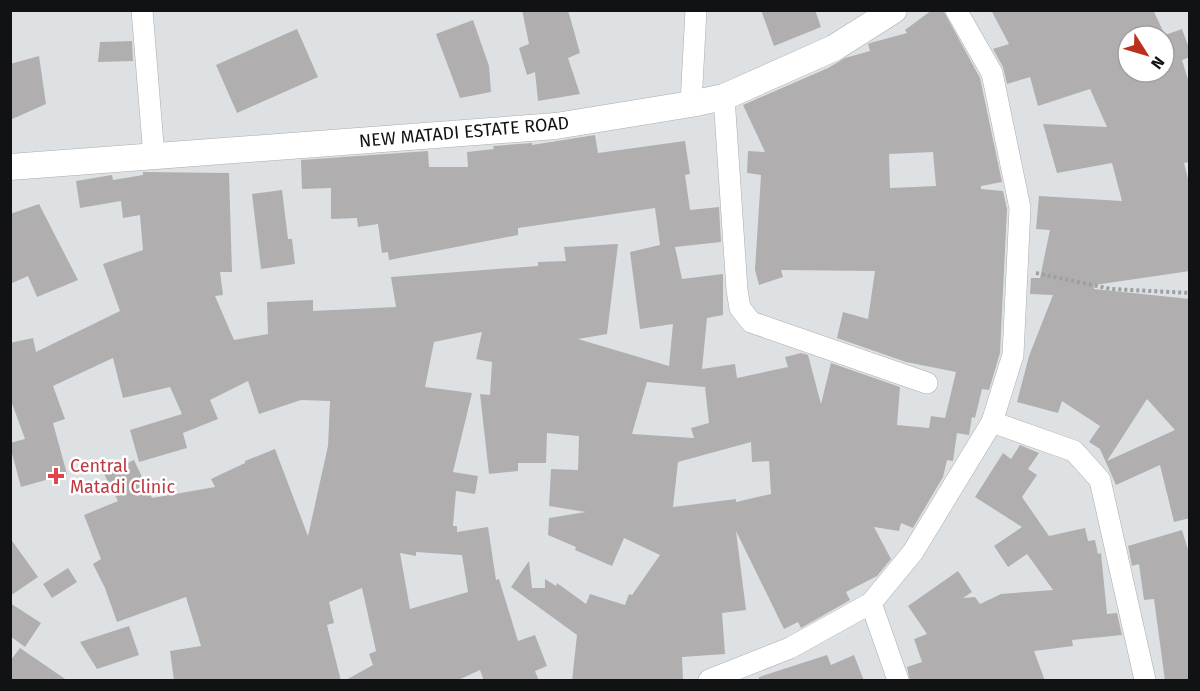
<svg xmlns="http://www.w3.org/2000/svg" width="1200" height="691" font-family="'Fira Sans',sans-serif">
<rect width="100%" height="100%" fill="#dee1e3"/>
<g fill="#b1aeb0" fill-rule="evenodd">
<polygon points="522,10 568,10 580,53 568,58 580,94 538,101 535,72 527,75 519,48 529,44"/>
<polygon points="761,10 815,10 821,27 774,46"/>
<path d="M932 10H943L980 78 1002 182 981 186V189L1003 191 1007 209 1000 353 989 390 982 389 975 418 972 417 969 435 957 433 953 461 947 460 943 477 913 528 901 523 899 531 874 527 891 559 877 576 846 592 850 600 801 628 798 622 784 629 736 531 746 610 722 613 725 654 682 657 683 679 572 681 577 635 511 587 529 561 532 588H545V579L556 586 557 583 586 604 590 594 625 605 629 594 632 595 660 555 624 538 612 566 575 550 576 547 548 535 549 518 586 512 549 506 551 469 578 470 579 436 547 433 546 463H518V471L489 474 480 394 490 395 492 362 476 359 482 332 434 342 425 387 472 393 453 472 478 476 475 494 456 491 453 526H457V532L488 527 496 580 499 579 518 641 535 635 547 666 535 671 539 681H484L480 670 456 681H344L373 665 369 654 376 651 362 588 329 602 334 623 327 625 341 681H174L170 651 201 646 186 597 117 622 105 588 93 564 101 559 84 515 118 501 104 474 134 460 152 498 215 487 211 479 245 463V461L275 449 308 536 328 446 330 401 301 400 259 414 248 381 210 400 218 419 183 433 187 448 139 462 130 430 182 414 170 387 123 398 113 358 53 386 65 419 53 423 67 474 21 487 10 446V443L25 439 10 398V343L33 338 36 352 120 311 103 264 143 250 140 215 123 218 121 201 80 208 76 181 112 175 113 180 143 175V172L229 173 232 272H220L223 295 215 296 234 340 268 334 267 302 313 300V311L396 307 391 277 538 266V262L566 261 564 247 618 244 607 334 578 339 669 366 673 324 640 329 630 252 660 245 655 208 518 228V235L389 260 388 252 382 253 378 224 358 227 357 218 331 219V188L302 189 301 160 428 151 429 167H468L467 152 494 149 493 146 532 143V145L595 135 598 153 685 141 690 174 685 175 690 210 719 207 721 242 675 247 682 279 723 274V315L707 318 702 369 735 364 737 378 788 367 785 357 801 353 808 355 821 404 831 363 900 387 897 425 929 428 931 416 945 418 956 372 906 362 837 338 843 312 868 319 875 271 781 270 783 277 759 285 755 270 761 175 747 173 748 151 765 152 743 105 828 68 845 58 870 51 868 44 870 43 907 33 905 30ZM933 152 936 186 890 188 889 154ZM647 382 705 387 709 423 691 428 694 438 632 434ZM751 442 752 462 769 461 771 494 736 502V499L673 507 678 462ZM416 552 462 555 468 592 410 609 400 553 416 556Z"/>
<path d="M991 10H1153L1165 35 1182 29 1190 51V57L1182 60 1190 86V162L1184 163 1190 187V271L1094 285V289L1190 299V518L1174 522 1160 465 1116 485 1100 449 1089 442 1100 426 1062 401 1058 413 1017 402 1029 356 1053 295 1030 294 1031 278H1040L1050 230 1036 229 1039 196 1122 201 1112 163 1057 173 1043 124 1107 127 1090 89 1038 106 1030 77 1007 84 1003 67 993 49 1009 44ZM1128 36H1164V72H1128ZM1147 399 1175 430 1107 461Z"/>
<polygon points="473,20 489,66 491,92 460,98 436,34"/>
<polygon points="297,29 318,77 237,113 216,65"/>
<polygon points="132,41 133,61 98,62 100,42"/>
<polygon points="39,56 46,104 10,120 10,64"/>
<polygon points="282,190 288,239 292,239 295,264 261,269 252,194"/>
<polygon points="39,204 78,280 37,297 28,276 10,284 10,214"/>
<polygon points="1020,445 1039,453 1028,469 1037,475 1022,497 1049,536 1085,528 1088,541 1095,540 1098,554 1101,553 1107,614 1117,613 1122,635 1072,640 1073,646 1034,651 1045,681 910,681 907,667 922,662 914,639 927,634 908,606 958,571 972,592 963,598 975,597 980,604 1001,594 1053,590 1027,554 1008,567 994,546 1022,527 975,497 1003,453 1011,459"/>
<polygon points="1182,530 1190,556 1190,681 1165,681 1154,599 1144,600 1139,564 1132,566 1128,546"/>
<polygon points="10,538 38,577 10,596"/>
<polygon points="68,568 77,582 52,598 43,584"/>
<polygon points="10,603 41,623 25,647 10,636"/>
<polygon points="129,626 139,655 97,669 80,642"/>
<polygon points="20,648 68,681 10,681 10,661"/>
<polygon points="827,655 831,665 854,655 864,681 759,681 759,677"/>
</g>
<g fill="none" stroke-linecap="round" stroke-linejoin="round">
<g stroke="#aaacaf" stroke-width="22">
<g id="minor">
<polyline points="142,10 154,157"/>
<polyline points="724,97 737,290 740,308 751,322 927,383"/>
<polyline points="691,104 696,10"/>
<polyline points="992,422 1074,451 1100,480 1145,680"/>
<polyline points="871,603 898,680"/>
<polyline points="709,680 790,648 871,603 913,552 992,422 1013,355 1020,208 992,73 956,10"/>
</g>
</g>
<g stroke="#aaacaf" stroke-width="27">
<polyline id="tertiary" points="10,167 556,126 691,104 724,97 834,48 894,10"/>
</g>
<polyline stroke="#9d9fa1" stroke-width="4" stroke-dasharray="3 3" stroke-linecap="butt" points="1036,273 1111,289 1190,293"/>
<use href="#minor" stroke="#fff" stroke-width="21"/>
<use href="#tertiary" stroke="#fff" stroke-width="26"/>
</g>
<path fill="#e0444e" stroke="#fff" stroke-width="2" d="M53 467h6v6h6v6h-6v6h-6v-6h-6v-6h6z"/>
<g text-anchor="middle" stroke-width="5" stroke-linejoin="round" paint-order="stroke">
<g font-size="18" fill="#111213" stroke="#fff">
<text transform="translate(464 132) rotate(-5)" y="6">NEW MATADI ESTATE ROAD</text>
</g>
<g font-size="18" fill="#be3a42" stroke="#fff" text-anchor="start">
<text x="70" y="472">Central<tspan x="70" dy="21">Matadi Clinic</tspan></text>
</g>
</g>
<rect width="1200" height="691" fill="none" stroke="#111213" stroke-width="24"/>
<g transform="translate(1146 54) rotate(127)"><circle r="28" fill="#ffffff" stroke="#a0a0a1" stroke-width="1.5"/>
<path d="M0-4.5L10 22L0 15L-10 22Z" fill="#bc2f1e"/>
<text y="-9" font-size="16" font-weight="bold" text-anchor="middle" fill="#111213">N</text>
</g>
</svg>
